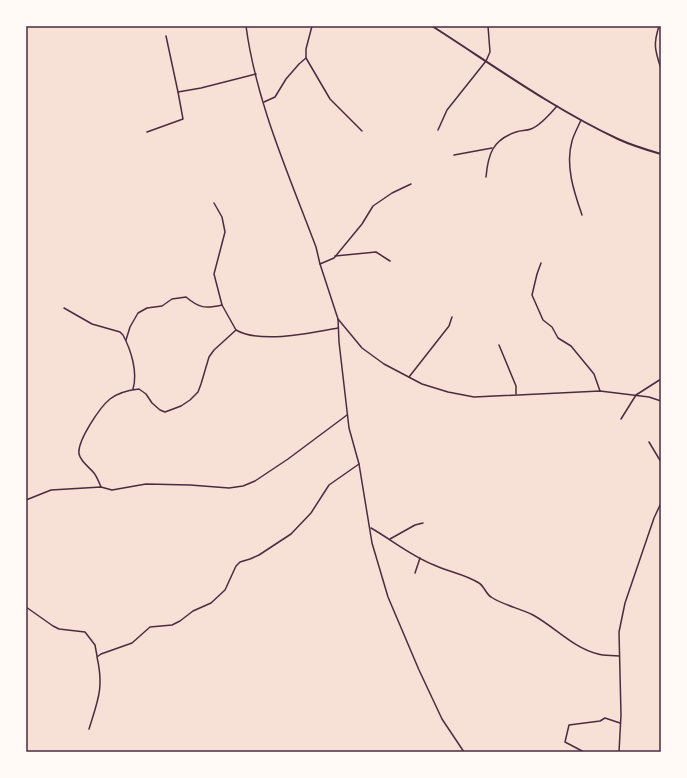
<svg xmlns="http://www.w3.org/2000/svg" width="687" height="778" font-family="Commissioner,sans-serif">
<rect width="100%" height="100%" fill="#f7e1d7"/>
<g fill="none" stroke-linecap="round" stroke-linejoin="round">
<g stroke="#4a2c40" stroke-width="1.5">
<path d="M246 26C256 102 289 175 316 247L320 264 338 319 339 342 349 428 359 464 372 543 388 597 419 670 442 719 464 752"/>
<path d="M659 26C653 45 655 50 661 69"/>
<polyline points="306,58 330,99 362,131"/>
<polyline points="178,92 201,88 256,74"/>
<polyline points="264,102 275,97 286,79 299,64 306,58 306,49 312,26"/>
<path d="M581 120C578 127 574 134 572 141 565 166 574 192 582 215"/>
<polyline points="438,130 447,110 486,61 490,52 488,26"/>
<polyline points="147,132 183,119 178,92 166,36"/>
<polyline points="454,155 492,148"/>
<path d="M486 177C488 155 492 140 516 132 521 130 526 131 531 129 541 125 550 114 557 106"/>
<polyline points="214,203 222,217 225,232 214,274 222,305"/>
<polyline points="335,256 376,252 390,261"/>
<polyline points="541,263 537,274 532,295 543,320 552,327 558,338 571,346 594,374 600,391"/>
<polyline points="320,264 334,258 362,224 373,206 392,193 411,184"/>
<path d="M64 308 92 324 120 332 123 335C131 350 138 372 133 389"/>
<polyline points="338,319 362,348 384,364 422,384 448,392 474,397 600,391 649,397 661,401"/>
<path d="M126 340 130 327 138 313 147 308 162 306 172 299 186 297C199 308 205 309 222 305L236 330"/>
<polyline points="499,345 516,386 516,394"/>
<polyline points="409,377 449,326 452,317"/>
<polyline points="621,419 636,395 661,379"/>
<polyline points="649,442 661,462"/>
<path d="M101 487C99 482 97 477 94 473 89 467 81 462 79 454 77 441 100 407 110 399 118 393 129 390 139 389L146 394 152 403 160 410 165 412 181 406 190 400 198 392 201 384 209 357 214 350 236 330C260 344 311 333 338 328"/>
<polyline points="26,500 51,490 101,487 112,490 146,484 190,485 229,488 243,486 255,481 288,459 347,415"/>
<path d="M371 528C392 540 411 556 434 565 449 572 465 574 479 583 484 586 486 594 491 597 503 605 519 608 533 615 555 627 573 648 598 654 604 656 612 655 619 656"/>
<polyline points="390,539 415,525 423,523"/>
<polyline points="415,573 420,558"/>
<polyline points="26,607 53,626 59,629 85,632 95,645 97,656"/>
<path d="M89 729C98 700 104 688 97 657L101 654 132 643 150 627 172 625 180 621 193 611 211 603 225 590 236 566 240 562 250 559 259 555 291 534 311 513 329 485 359 464"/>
<polyline points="584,752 565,742 569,725 600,721 605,718 620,723"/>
<polyline points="619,752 621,715 619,632 625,603 654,518 661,503"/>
</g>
<path stroke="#4a2c40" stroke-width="2" d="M432 26C493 65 552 108 618 139 631 145 647 150 661 154"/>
</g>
<rect width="687" height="778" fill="none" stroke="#fffaf5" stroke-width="54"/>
<rect x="27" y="27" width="633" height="724" fill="none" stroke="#4a2c40" stroke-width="1.5"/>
</svg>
